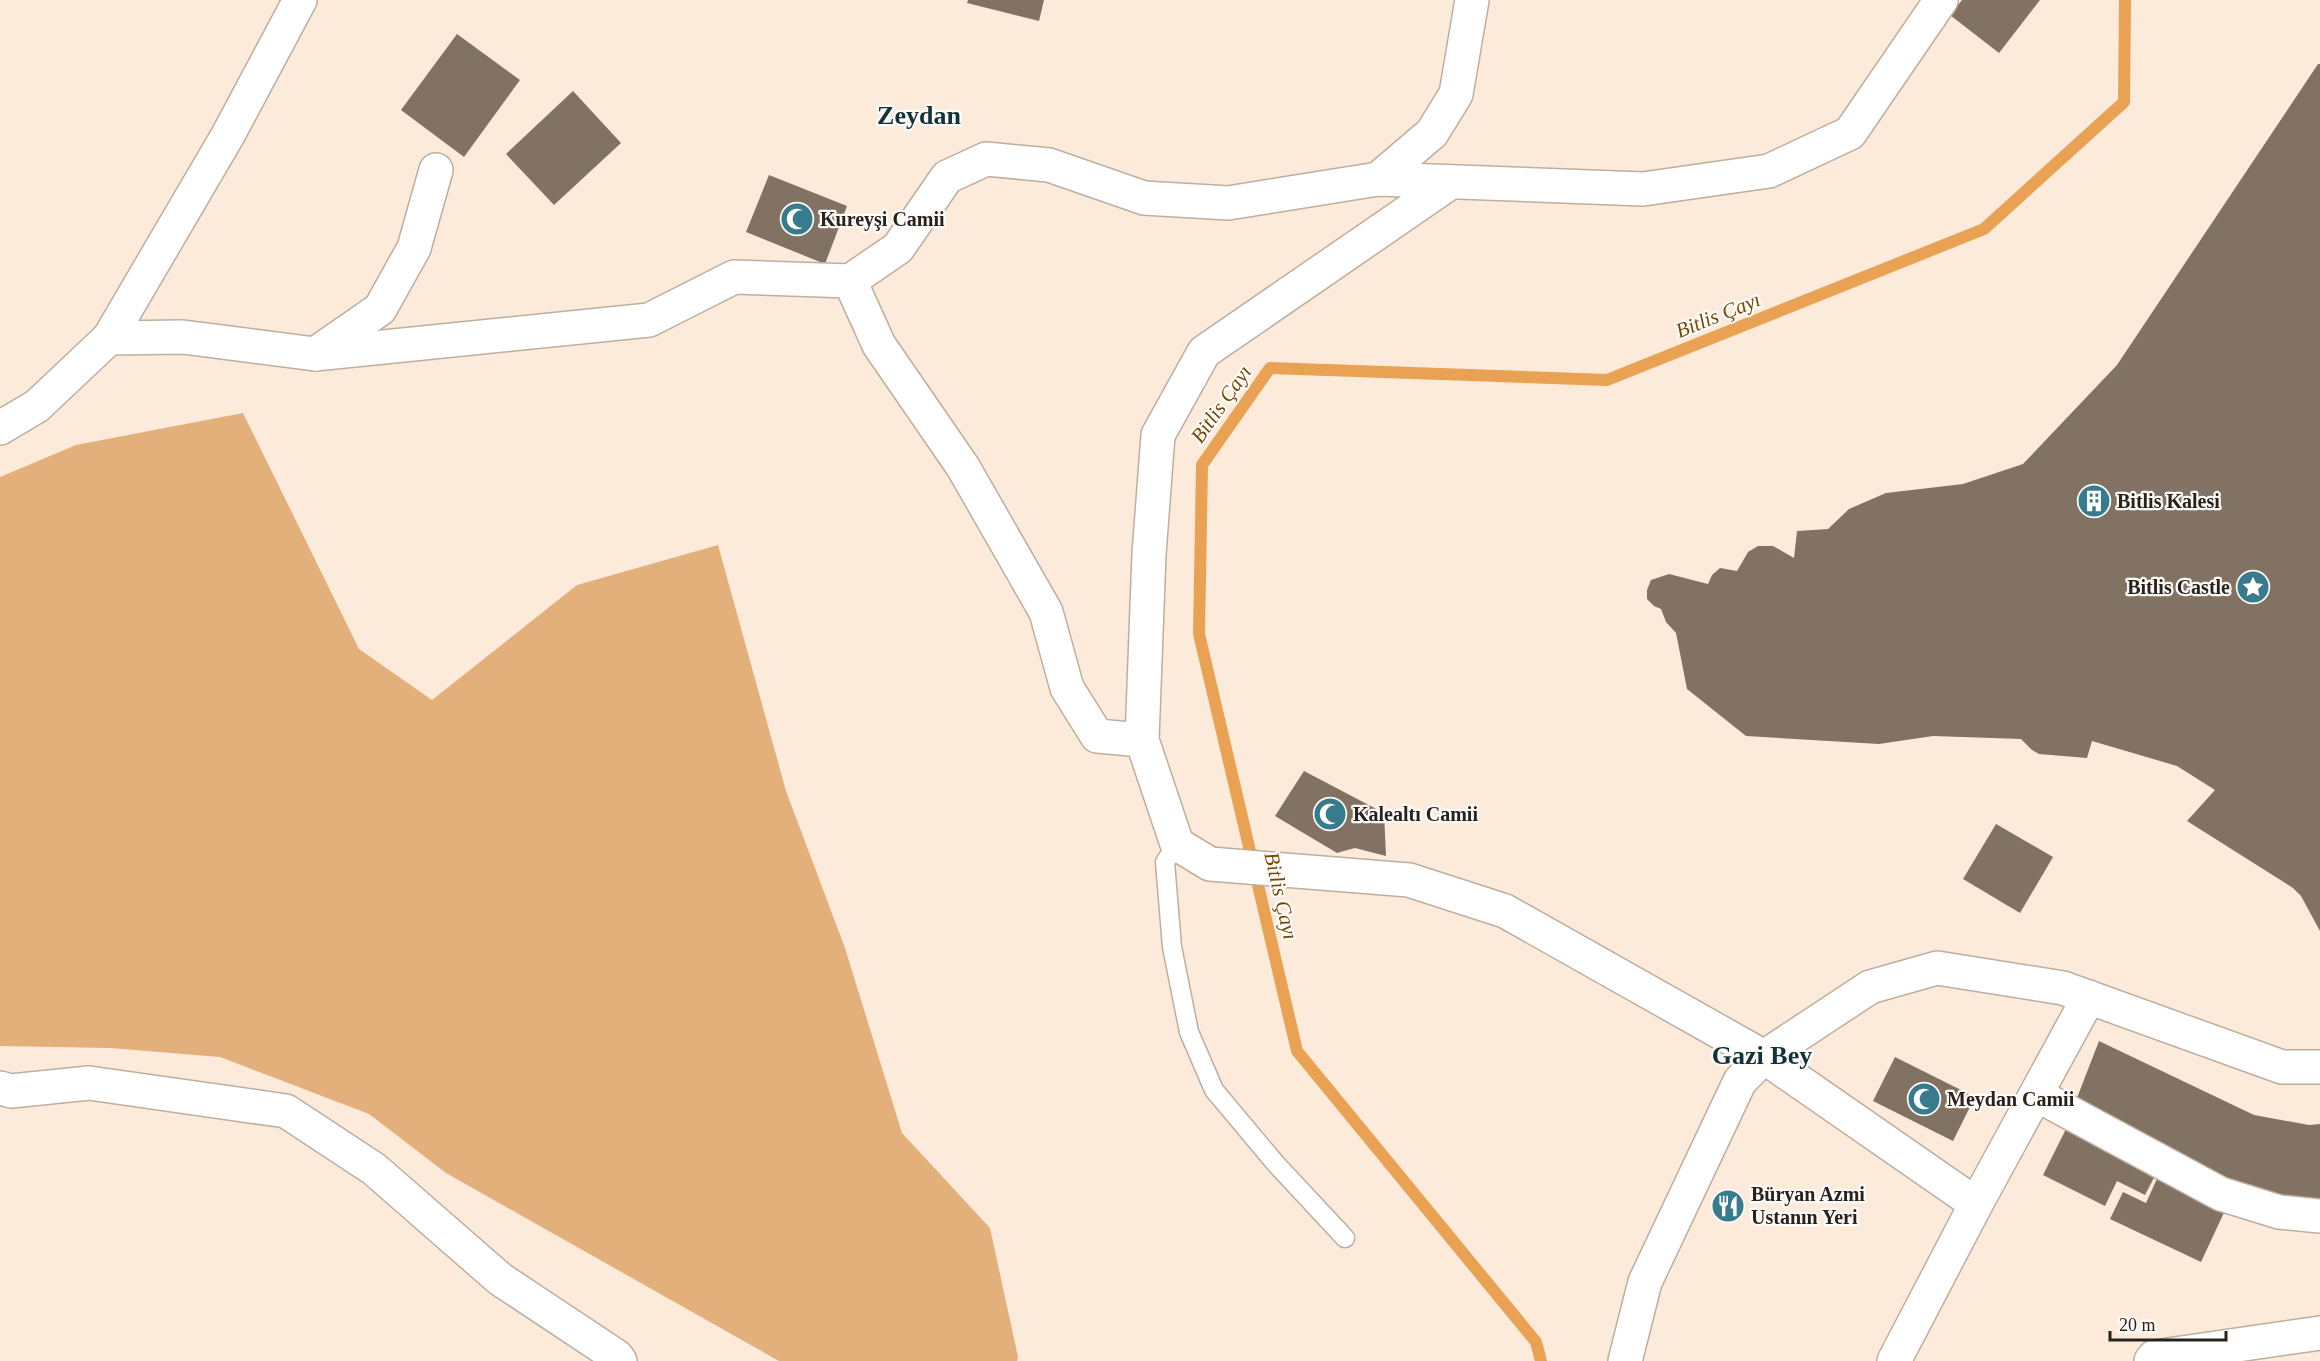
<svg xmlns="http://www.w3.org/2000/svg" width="2320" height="1361" font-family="Georgia,serif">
<rect width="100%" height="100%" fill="#fcebdb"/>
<polygon fill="#e3b07c" points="243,413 359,649 432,700 577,585 718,545 786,791 845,948 902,1133 990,1228 1018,1357 1017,1361 779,1361 446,1173 369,1114 220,1057 110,1048 0,1046 0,477 76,445"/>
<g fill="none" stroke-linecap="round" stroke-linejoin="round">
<polyline stroke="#e9a253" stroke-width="12" points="1541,1361 1536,1342 1297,1051 1199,634 1202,465 1270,368 1607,380 1984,229 2124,102 2125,0"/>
</g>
<g fill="#817264">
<polygon points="968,0 1044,0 1039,21 967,3"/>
<polygon points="1962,0 2040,0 1999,53 1950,15"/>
<polygon points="457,34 520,80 464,157 401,110"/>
<polygon points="2318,64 2320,64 2320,931 2301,896 2293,888 2187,821 2215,790 2177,766 2092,741 2087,758 2039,754 2032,750 2021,739 1933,736 1879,744 1746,736 1687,689 1676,633 1666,622 1661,609 1654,606 1647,599 1647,590 1651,580 1669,574 1708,584 1712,575 1720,568 1737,571 1748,552 1758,546 1773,546 1794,558 1797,531 1828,529 1849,509 1886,493 1963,484 2023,464 2117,365"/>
<polygon points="573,91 621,143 554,205 506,154"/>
<polygon points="769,175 847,206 825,264 746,232"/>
<polygon points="1304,771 1384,813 1386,856 1355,848 1337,853 1275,816"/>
<polygon points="1996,824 2053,857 2020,913 1963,879"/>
<polygon points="2099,1041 2254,1115 2309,1125 2320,1124 2320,1202 2286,1201 2227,1186 2075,1103"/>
<polygon points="1895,1057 1975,1097 1953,1141 1873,1101"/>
<polygon points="2069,1123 2159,1168 2145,1195 2117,1181 2105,1206 2043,1175"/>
<polygon points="2160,1172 2228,1204 2201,1262 2110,1219 2123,1192 2146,1203"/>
</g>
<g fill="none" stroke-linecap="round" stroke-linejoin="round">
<g stroke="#beae9f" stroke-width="21">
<polyline id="service" points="1177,844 1165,862 1172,947 1189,1032 1214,1090 1276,1164 1345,1238"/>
</g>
<g stroke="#beae9f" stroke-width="36">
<g id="minor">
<polyline points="1378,179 1432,133 1456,94 1472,0"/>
<polyline points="1451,182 1204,352 1158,435 1149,554 1142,740 1177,844 1210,864 1409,880 1505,911 1764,1057 1976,1204"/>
<polyline points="850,281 879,345 963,467 1046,612 1067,688 1097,736 1142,740"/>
<polyline points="109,338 228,135 300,0"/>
<polyline points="315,354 380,309 414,248 436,170"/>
<polyline points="0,1088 11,1091 89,1083 286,1111 374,1169 500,1279 616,1356 620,1361"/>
<polyline points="2037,1095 2221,1194 2279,1212 2320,1216"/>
<polyline points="1894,1361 1976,1204 2089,997"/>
<polyline points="2151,1361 2154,1357 2320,1333"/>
</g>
</g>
<g stroke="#beae9f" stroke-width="36">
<g id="tertiary">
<polyline points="0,428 37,406 109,338 183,337 315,354 649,320 734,277 850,281 898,248 947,177 986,159 1049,165 1144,198 1228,203 1378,179 1643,189 1769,171 1850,133 1941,0"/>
<polyline points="1625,1361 1645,1282 1740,1081 1764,1057 1870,987 1937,968 2063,988 2282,1067 2320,1067"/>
</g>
</g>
<use href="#service" stroke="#fff" stroke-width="18"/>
<use href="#minor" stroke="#fff" stroke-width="33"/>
<use href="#tertiary" stroke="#fff" stroke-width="33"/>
</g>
<defs>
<g id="mosque-disc" transform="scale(1.725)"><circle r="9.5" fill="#387b8c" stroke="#fefbf8"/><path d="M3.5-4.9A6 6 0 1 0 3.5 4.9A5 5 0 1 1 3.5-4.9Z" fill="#fff"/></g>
<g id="building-disc" transform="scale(1.725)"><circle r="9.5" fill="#387b8c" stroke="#fefbf8"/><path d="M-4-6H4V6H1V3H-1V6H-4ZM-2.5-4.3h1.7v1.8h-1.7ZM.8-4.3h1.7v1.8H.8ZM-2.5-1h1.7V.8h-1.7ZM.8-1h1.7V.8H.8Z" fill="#fff"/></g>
<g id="sight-disc" transform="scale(1.725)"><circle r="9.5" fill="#387b8c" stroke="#fefbf8"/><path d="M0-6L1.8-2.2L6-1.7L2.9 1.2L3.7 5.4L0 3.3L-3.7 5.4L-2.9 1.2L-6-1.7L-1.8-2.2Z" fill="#fff"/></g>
<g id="restaurant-disc" transform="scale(1.725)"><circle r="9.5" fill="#387b8c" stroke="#fefbf8"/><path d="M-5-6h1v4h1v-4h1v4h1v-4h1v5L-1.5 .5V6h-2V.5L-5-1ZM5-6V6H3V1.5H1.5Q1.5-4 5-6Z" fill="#fff"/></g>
</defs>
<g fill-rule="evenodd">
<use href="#mosque-disc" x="797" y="219"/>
<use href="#building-disc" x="2094" y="501"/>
<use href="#sight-disc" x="2253" y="587"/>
<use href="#mosque-disc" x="1330" y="814"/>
<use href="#mosque-disc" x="1924" y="1099"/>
<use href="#restaurant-disc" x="1728" y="1206"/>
</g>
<g text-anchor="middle" stroke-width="4.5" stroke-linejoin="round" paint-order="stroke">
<g font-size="20" font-weight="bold" fill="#28221c" stroke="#fefbf8" text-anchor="start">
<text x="820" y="226">Kureyşi Camii</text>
<text x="2117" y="508">Bitlis Kalesi</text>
<text x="2230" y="594" text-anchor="end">Bitlis Castle</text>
<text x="1353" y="821">Kalealtı Camii</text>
<text x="1947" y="1106">Meydan Camii</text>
<text x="1751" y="1201">Büryan Azmi<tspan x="1751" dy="23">Ustanın Yeri</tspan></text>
</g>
<g font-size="21" font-style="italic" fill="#754606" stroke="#fefbf8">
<text transform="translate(1718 315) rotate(-22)" y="7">Bitlis Çayı</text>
<text transform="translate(1221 404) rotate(-55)" y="7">Bitlis Çayı</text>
<text transform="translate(1281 896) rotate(77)" y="7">Bitlis Çayı</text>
</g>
<g font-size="26" font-weight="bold" fill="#13333b" stroke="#fefbf8">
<text x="919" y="124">Zeydan</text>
<text x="1762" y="1064">Gazi Bey</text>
</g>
</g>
<path d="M2110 1331v9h116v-9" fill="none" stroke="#28221c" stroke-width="3"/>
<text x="2119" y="1331" font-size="18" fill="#28221c" stroke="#fefbf8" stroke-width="4.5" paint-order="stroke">20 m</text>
</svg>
